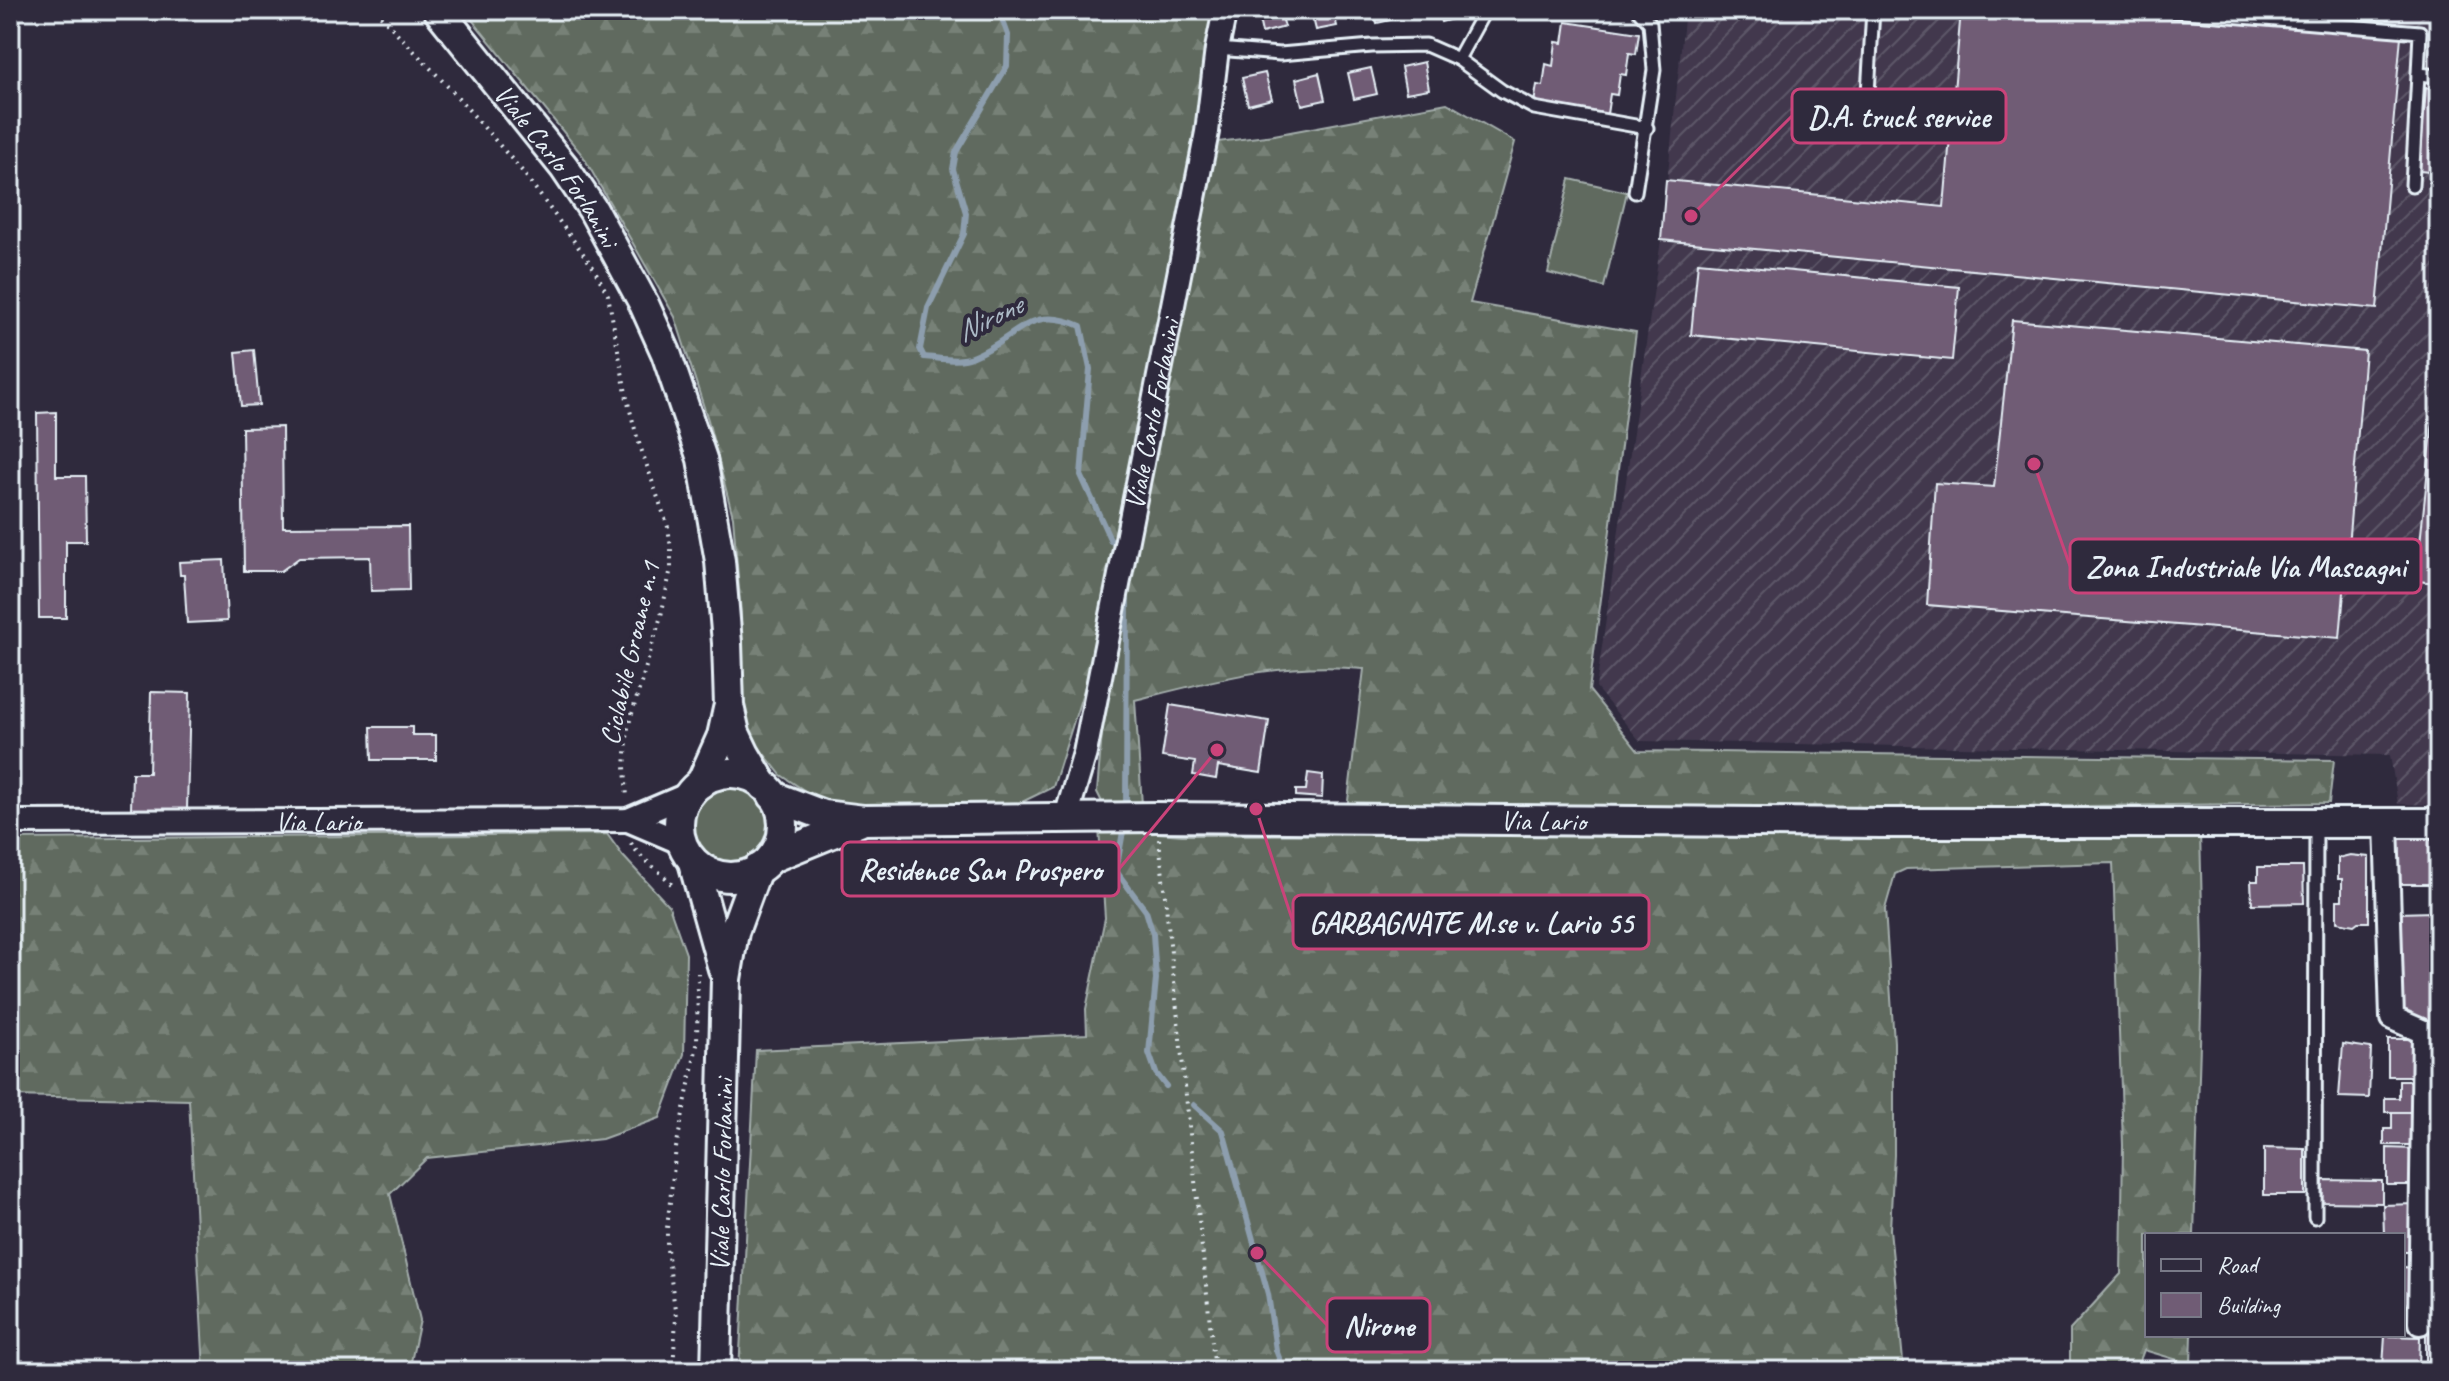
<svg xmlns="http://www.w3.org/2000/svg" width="2449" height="1381" font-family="Caveat,sans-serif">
<defs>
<pattern id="industrial-furrows" width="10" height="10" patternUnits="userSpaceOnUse" patternTransform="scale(2)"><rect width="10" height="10" fill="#42394e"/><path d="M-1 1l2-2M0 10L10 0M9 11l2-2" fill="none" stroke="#5d5668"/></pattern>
<pattern id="forest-firs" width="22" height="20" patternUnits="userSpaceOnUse" patternTransform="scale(2)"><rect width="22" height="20" fill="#606b5f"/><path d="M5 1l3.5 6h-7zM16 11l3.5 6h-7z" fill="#778177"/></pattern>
</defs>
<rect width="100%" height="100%" fill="#2f2a3d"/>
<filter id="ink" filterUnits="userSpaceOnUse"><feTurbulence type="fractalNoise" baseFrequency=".0125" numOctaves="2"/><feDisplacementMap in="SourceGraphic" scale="16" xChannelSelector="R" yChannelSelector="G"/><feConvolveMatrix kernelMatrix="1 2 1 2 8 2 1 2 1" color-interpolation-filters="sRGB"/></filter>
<g filter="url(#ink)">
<polygon fill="url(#industrial-furrows)" points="1685,10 2439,10 2439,805 2398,804 2390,755 1640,741 1596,688 1661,240"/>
<g fill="#606b5f" stroke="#a4aeac" stroke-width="2">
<polygon points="1570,179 1627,192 1604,287 1548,273"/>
<circle cx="730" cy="824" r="37"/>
</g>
<g fill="url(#forest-firs)" stroke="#a4aeac" stroke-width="2">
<path d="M464 10H1222L1203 124 1218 142 1274 135 1447 103 1515 142 1470 303 1636 332 1589 690 1638 751 2334 760 2329 803 1528 813 1347 809 1364 669C1281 661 1214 680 1135 700L1142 805 1104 806 1097 792 1106 686 1086 683 1053 787 1020 803 858 808 813 796 781 775 761 750 743 722 741 614 733 517 708 420 675 317 583 156Z"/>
<polygon points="1099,828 1182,835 2200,832 2203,949 2194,1235 2147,1235 2147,1335 2192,1335 2191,1364 2144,1350 2136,1371 2070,1371 2070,1330 2121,1274 2123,1145 2113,863 1906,869 1895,874 1885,909 1894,1042 1894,1155 1890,1229 1904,1371 739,1371 756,1050 1087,1034 1086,1009 1105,918"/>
<polygon points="607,834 623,856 669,906 686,954 684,1054 660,1118 602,1139 427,1158 390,1194 420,1320 409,1371 204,1371 189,1100 10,1096 10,839"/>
</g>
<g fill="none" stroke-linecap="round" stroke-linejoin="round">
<g stroke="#8d9eae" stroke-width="6">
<path d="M999 10 1008 35 1007 66 956 152 953 169 966 213 964 234 928 308 920 349 924 357C940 358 959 363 974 356 1018 338 1029 303 1081 326L1090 369 1081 475 1111 541"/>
<polyline points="1126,811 1127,587"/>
<polyline points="1124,826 1116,871 1146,911 1153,934 1156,979 1149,1053 1156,1073 1166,1086"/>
<polyline points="1194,1105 1223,1131 1268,1294 1276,1350 1284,1371"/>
</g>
</g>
<g fill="#705c75" stroke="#e8f1f8" stroke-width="2">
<polygon points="1257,10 1280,10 1285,27 1262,33"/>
<polygon points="1311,10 1333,10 1337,26 1316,30"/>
<polygon points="1374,10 1397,10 1399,18 1377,23"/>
<polygon points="1438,10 1463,10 1464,16 1441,22"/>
<polygon points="1961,10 2106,10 2401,36 2377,309 1661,240 1666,180 1944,207"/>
<polygon points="2338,10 2378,10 2377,23 2338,20"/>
<polygon points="1566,22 1639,33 1636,54 1629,53 1626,75 1620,74 1617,95 1610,94 1607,114 1534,103 1537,85 1543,86 1546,64 1553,66 1556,42 1563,43"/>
<polygon points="1424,62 1429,89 1406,93 1401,67"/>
<polygon points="1371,68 1377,94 1354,99 1348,73"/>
<polygon points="1265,73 1272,99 1248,105 1242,78"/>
<polygon points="1319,73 1325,100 1302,105 1296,79"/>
<polygon points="2426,88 2439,89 2439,173 2420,171"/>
<polygon points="1698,262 1959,287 1952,360 1691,335"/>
<polygon points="2012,320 2365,351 2340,638 1927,605 1935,483 1994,487"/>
<polygon points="254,350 259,405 241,406 236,352"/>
<polygon points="2438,374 2439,374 2439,583 2416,581"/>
<polygon points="56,412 56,476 85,476 86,541 66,541 66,618 39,618 37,413"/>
<polygon points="282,427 283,527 408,526 409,590 371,591 370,557 299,558 281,571 244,571 242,428"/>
<polygon points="224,560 227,621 187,623 184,575 180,575 179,562"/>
<polygon points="151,692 190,693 187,810 131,809 132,773 149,773"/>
<polygon points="1170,705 1269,721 1261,773 1218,766 1216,779 1193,775 1195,762 1162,757"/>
<polygon points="371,727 412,727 412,735 436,735 436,760 372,760"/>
<polygon points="1308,773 1323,775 1322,798 1296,796 1296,790 1306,790"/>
<rect x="2397" y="836" width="42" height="48"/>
<polygon points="2350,855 2369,857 2369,922 2358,922 2354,925 2337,922 2337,900 2342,900 2342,879 2338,879 2338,858"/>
<polygon points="2258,867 2303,867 2304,903 2252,904 2251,881 2258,881"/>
<polygon points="2432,912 2431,1022 2431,1026 2398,1008 2398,913"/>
<polygon points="2432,959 2439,959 2439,1022 2431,1022"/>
<polygon points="2432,1030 2439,1030 2439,1075 2431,1074"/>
<rect x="2388" y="1039" width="29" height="37"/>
<polygon points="2343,1044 2371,1048 2369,1098 2339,1097"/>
<polygon points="2399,1081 2417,1081 2417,1112 2385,1112 2385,1098 2399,1098"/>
<rect x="2435" y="1086" width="4" height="33"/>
<polygon points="2392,1112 2416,1112 2416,1145 2384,1145 2384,1129 2392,1129"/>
<rect x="2433" y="1147" width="6" height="40"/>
<polygon points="2264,1148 2305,1149 2305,1195 2264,1195"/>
<polygon points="2387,1148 2415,1149 2414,1185 2387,1185"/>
<polygon points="2323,1180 2382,1181 2382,1203 2322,1202"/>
<polygon points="2414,1204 2415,1252 2403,1252 2403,1235 2384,1235 2383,1205"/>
<polygon points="2434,1224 2439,1224 2439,1297 2426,1297 2428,1234 2433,1234"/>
<polygon points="2403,1267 2413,1268 2413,1307 2403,1307"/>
<rect x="2426" y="1324" width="13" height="47"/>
<polygon points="2385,1336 2420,1337 2419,1368 2383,1366"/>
</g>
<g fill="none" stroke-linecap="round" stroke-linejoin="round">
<g stroke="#e8f1f8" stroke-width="17">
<g id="service">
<polyline points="2159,10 2420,32 2418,74 2439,76"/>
<polyline points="1217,49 1280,54 1372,46 1426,45 1458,59 1502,91 1534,108 1647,128"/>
<polyline points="1458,59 1485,10"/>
<polyline points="1866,126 1873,10"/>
<polyline points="2412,185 2418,74"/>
<polyline points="1635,192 1654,70 1650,23 1638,10"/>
<polyline points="2315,1217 2316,822"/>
</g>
</g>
<g stroke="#e8f1f8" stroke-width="28">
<g id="minor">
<path id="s1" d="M1066 817 1085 753 1207 132 1217 49 1225 10"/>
<polyline points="628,820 682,843"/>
<path id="s2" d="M10 822 628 820 689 794"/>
<polyline points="2386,822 2392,1018 2424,1032 2420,1323"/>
</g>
</g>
<g stroke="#e8f1f8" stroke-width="34">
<g id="tertiary">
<path id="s3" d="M438 10 564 167 593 210 644 304 666 353 702 459 720 561 727 643 729 706 735 733 745 754 764 786"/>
<circle cx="731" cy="825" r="52"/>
<polyline points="701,783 722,736 728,709"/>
<path id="s4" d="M773 796 823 815 864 820 1157 817 1882 823H2439"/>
<polyline points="771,858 859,822"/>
<polyline points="693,862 723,969"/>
<path id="s5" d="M716 1371 726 979 734 932 757 869"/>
</g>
</g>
<g stroke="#e8f1f8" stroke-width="4" stroke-dasharray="2 6" stroke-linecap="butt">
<polyline points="375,10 454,93 523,172 593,267 608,295 627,399 637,437 668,527 671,548 671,568 661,616 628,727 625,767 627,798"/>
<polyline points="1159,839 1215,1371"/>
<path d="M631 843C641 861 662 870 674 888"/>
<polyline points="2202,1363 2232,1371"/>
<polyline points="673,1371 676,1317 667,1249 667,1228 676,1148 697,1045 698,973"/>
</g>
<use href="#service" stroke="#2f2a3d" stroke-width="11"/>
<use href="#minor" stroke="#2f2a3d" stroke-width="22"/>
<use href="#tertiary" stroke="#2f2a3d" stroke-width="28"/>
</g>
</g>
<g text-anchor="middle" stroke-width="8" stroke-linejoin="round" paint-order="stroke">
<g font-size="28" fill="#e8f1f8" stroke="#2f2a3d">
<text dy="10" stroke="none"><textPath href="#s3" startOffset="196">Viale Carlo Forlanini</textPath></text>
<text dy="10" stroke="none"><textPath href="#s1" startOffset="412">Viale Carlo Forlanini</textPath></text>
<text transform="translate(629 653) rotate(-77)" y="10">Ciclabile Groane n.1</text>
<text dy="10" stroke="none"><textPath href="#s4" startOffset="774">Via Lario</textPath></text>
<text dy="10" stroke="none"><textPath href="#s2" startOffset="308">Via Lario</textPath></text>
<text dy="10" stroke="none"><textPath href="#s5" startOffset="196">Viale Carlo Forlanini</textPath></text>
</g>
<g font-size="30" font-style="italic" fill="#acbac6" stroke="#2f2a3d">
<text transform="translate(989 318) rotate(-26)" y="10">Nirone</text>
</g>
</g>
<path fill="none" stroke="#ca437a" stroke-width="3" d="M1691 216L1792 116M2034 464L2070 566M1217 750L1119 869M1256 809L1293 922M1257 1253L1327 1325"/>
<g fill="#ca437a" stroke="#2f2a3d" stroke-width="3">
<circle cx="1691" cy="216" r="8"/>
<circle cx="2034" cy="464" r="8"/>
<circle cx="1217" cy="750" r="8"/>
<circle cx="1256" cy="809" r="8"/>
<circle cx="1257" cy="1253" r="8"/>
</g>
<g fill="#2f2a3d" stroke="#ca437a" stroke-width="3">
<rect x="1792" y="89" width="214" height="54" rx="8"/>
<rect x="2070" y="539" width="351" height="54" rx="8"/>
<rect x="842" y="842" width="277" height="54" rx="8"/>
<rect x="1293" y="895" width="356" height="54" rx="8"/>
<rect x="1327" y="1298" width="103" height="54" rx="8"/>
</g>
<g font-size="30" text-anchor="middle" font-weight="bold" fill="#e8f1f8">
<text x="1899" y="127">D.A. truck service</text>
<text x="2246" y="577">Zona Industriale Via Mascagni</text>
<text x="980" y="880">Residence San Prospero</text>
<text x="1471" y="933">GARBAGNATE M.se v. Lario 55</text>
<text x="1379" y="1336">Nirone</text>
</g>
<rect width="2449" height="1381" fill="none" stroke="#2f2a3d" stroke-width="40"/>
<rect x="20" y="20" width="2409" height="1341" fill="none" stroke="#e8f1f8" stroke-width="3" filter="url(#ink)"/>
<rect x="2145" y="1233" width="260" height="104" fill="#2f2a3d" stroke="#797a88" stroke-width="2"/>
<rect x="2161" y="1259" width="40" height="12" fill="#2f2a3d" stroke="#797a88" stroke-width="2"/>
<text x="2217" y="1273" font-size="24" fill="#e8f1f8">Road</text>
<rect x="2161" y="1293" width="40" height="24" fill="#705c75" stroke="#797a88" stroke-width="2"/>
<text x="2217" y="1313" font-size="24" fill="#e8f1f8">Building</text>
</svg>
